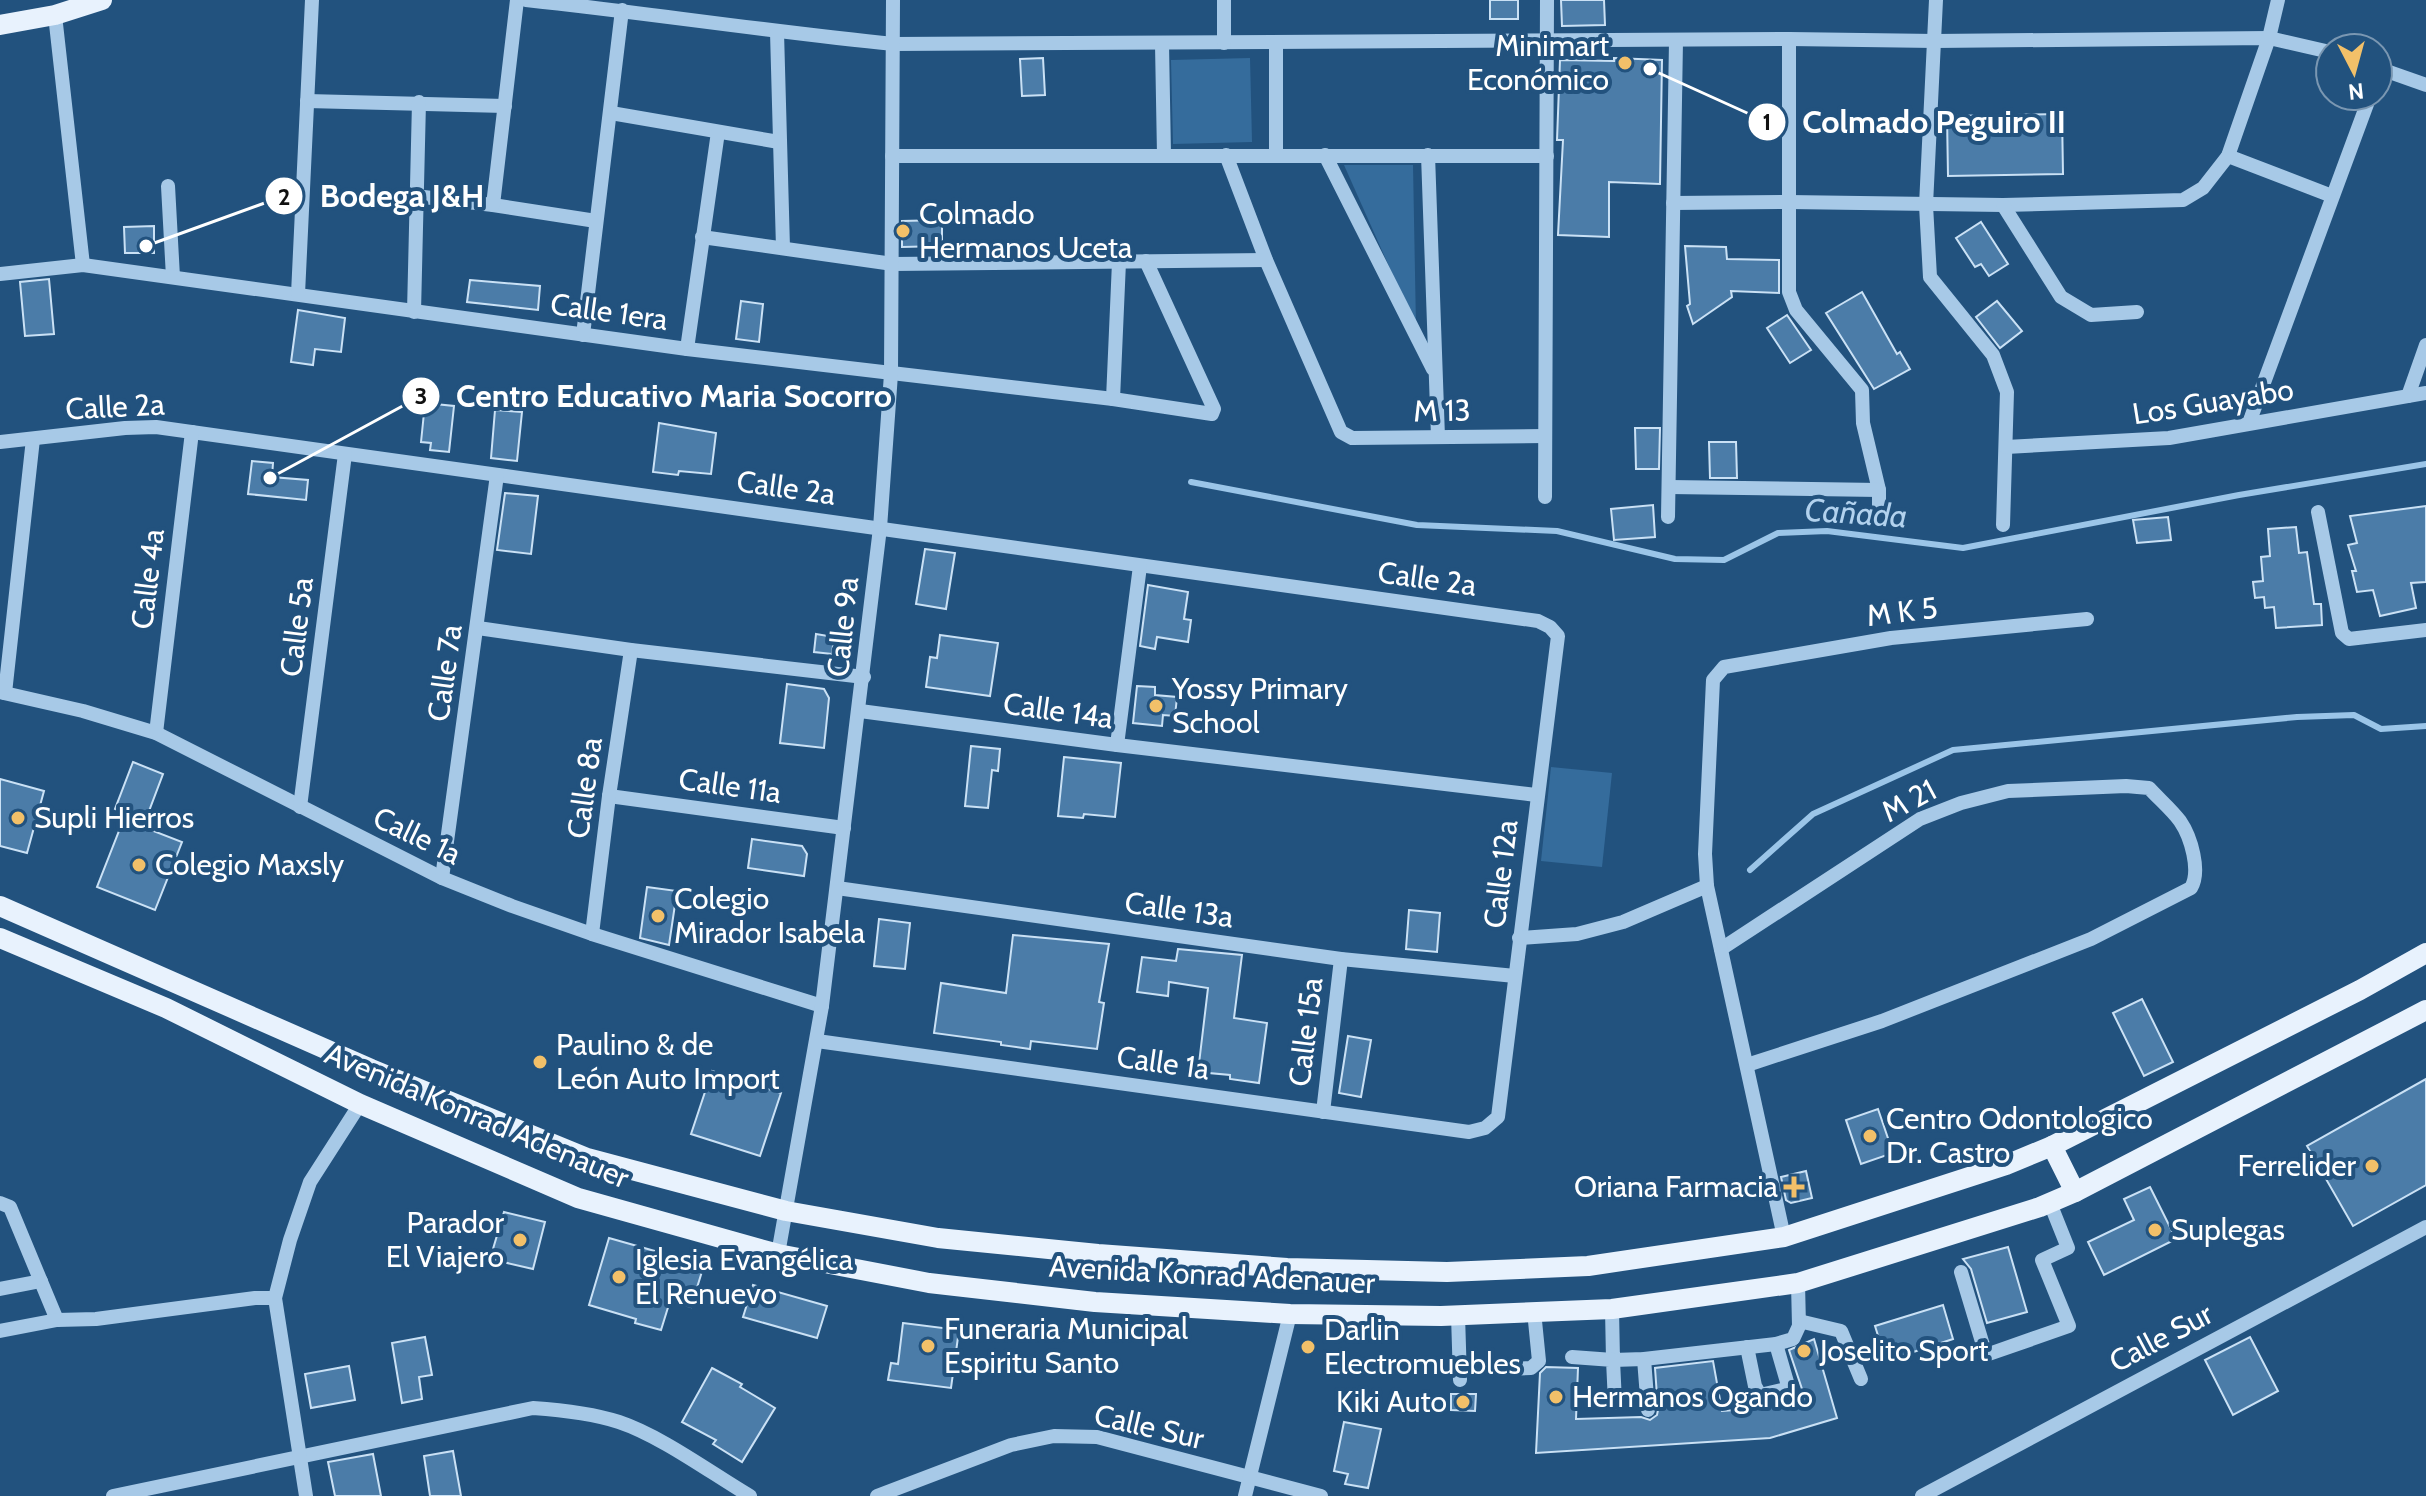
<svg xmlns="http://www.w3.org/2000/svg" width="2426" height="1496" font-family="Cabin,sans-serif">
<rect width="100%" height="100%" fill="#22527e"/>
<g fill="#356c9c">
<polygon points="1250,58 1252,142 1173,144 1171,60"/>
<polygon points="1344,165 1413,165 1416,327"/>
<polygon points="1551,767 1612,773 1602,867 1541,861"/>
</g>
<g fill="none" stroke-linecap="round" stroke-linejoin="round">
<g stroke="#9bc5e8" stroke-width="6">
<polyline points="1191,482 1417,525 1557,531 1675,559 1724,560 1778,533 1827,531 1963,548 2239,495 2426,464"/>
<polyline points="1750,870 1813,814 1953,750 2297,717 2354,715 2381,729 2426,726"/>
</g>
</g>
<g fill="#4b7ca8" stroke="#cae1f5" stroke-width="2">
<rect x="1490" y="0" width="28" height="19"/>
<polygon points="1561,0 1604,0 1605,25 1562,26"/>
<polygon points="1043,58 1045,95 1022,96 1020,59"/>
<polygon points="1614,58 1662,60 1660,184 1609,182 1609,237 1558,235 1563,140 1557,140 1560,60 1614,61"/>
<polygon points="2062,114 2063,174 1948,176 1947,116"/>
<polygon points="942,220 942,246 902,247 902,221"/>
<polygon points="1981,222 2008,264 1989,276 1981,264 1975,267 1956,238"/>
<polygon points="154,226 154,253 125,253 124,227"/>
<polygon points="1685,246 1726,247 1727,259 1779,260 1779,293 1731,291 1732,297 1693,324 1687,306 1690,304"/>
<polygon points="49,279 54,334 25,336 20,282"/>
<polygon points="470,280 540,286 538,310 467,302"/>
<polygon points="1862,292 1897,354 1900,352 1910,369 1874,389 1826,313"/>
<polygon points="741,301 763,304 759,342 736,339"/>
<polygon points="1997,301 2022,331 2000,348 1976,317"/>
<polygon points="298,310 345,318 341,352 315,349 313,365 291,362"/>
<polygon points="1787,315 1811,350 1790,363 1767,328"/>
<polygon points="425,403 454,406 449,452 430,450 431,443 421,442"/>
<polygon points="495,410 522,412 517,461 491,458"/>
<polygon points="659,423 716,433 711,474 679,471 678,475 653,472"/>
<polygon points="1635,428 1660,428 1659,469 1636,469"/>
<polygon points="1709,442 1736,442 1737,478 1710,478"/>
<polygon points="252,461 273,463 272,477 308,480 306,500 248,494"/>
<polygon points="505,493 538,496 531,554 497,550"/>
<polygon points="1653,505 1655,537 1614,540 1611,509"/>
<polygon points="2426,506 2426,582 2411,583 2416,608 2380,616 2373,590 2357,592 2352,571 2356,571 2348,545 2357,543 2350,516"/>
<polygon points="2168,517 2171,540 2137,543 2133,520"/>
<polygon points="2296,527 2299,553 2307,552 2314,604 2321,604 2322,625 2276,628 2274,607 2265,608 2264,597 2255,598 2253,582 2263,581 2261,557 2270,556 2268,529"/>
<polygon points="925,549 955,553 946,609 916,604"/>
<polygon points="1148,585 1188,592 1184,619 1191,620 1188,642 1157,637 1155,649 1140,646"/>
<polygon points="816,634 834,637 832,654 814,652"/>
<polygon points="940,635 998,643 990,696 926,687 930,657 937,658"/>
<polygon points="787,684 824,689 829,698 824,748 780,743"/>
<polygon points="1137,686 1155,687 1155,695 1177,697 1175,716 1163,715 1162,726 1133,723"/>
<polygon points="971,746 1000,749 998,771 992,770 988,808 965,806"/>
<polygon points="1064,757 1121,763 1115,817 1084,814 1083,818 1058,816"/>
<polygon points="133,762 163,774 143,827 182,842 155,910 97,887 126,813 115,809"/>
<polygon points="0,779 44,791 27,853 0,846"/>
<polygon points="752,839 802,846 807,854 804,876 748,868"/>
<polygon points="647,887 677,891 669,945 640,938"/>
<polygon points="1409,910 1440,913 1437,952 1406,949"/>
<polygon points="879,919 910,923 905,969 874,966"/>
<polygon points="1013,935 1109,944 1099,1002 1104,1003 1097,1049 1031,1041 1030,1049 1001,1045 1001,1042 934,1033 941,983 1006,993"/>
<polygon points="1178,949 1242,955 1234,1018 1267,1023 1259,1083 1230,1079 1230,1075 1198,1072 1208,988 1169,982 1168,996 1137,992 1142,957 1176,961"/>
<polygon points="2142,999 2173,1062 2144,1076 2113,1013"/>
<polygon points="1348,1036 1371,1040 1361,1097 1339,1093"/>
<polygon points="712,1071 781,1093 760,1156 691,1134"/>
<polygon points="2426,1079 2426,1185 2353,1226 2307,1146"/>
<polygon points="1878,1109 1893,1153 1861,1164 1846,1120"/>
<polygon points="1806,1171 1812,1198 1791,1203 1786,1200 1781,1177"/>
<polygon points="2150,1187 2176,1239 2104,1275 2088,1242 2134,1220 2124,1199"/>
<polygon points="504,1212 545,1222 533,1269 490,1259"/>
<polygon points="609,1238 704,1265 691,1307 670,1301 661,1330 635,1323 636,1319 589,1305"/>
<polygon points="2008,1247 2027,1312 1987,1323 1971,1269 1963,1259"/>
<polygon points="753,1285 827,1306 817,1338 743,1317"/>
<polygon points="1943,1305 1953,1339 1886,1361 1875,1326"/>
<polygon points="903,1323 959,1330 951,1388 888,1380 891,1363 898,1364"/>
<polygon points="425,1337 432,1375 419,1377 422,1399 402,1403 392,1343"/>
<polygon points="2250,1337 2278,1391 2233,1415 2205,1360"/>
<polygon points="1814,1339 1837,1418 1770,1438 1536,1453 1540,1373 1546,1367 1578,1368 1576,1419 1641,1417 1650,1420 1657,1415 1658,1410 1655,1368 1713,1361 1722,1411 1764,1408 1805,1398 1789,1350"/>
<polygon points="349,1366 355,1400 311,1408 305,1374"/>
<polygon points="712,1368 742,1384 740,1387 775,1408 742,1462 713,1444 716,1440 682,1422"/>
<polygon points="1451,1394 1476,1394 1475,1411 1451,1410"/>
<polygon points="1344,1422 1381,1429 1368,1488 1345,1484 1348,1474 1334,1471"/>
<polygon points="453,1451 461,1496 430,1496 424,1456"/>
<polygon points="373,1454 381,1496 335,1496 328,1462"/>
</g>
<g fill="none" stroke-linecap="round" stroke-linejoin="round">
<g stroke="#a7c9e7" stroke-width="14">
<path d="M526 0C649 13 771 32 894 44L1789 39 1935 41 2269 38 2330 52"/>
<polyline points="1224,0 1224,43"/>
<polyline points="1936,0 1926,205 1930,277 1993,355 2007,392 2003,525"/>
<polyline points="55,15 83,265"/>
<polyline points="777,32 783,248"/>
<polyline points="1789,39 1789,292 1796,310 1862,390 1863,423 1879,490 1879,516"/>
<polyline points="1162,44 1164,155"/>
<polyline points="2378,68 2426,85"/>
<polyline points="307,101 505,106"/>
<polyline points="611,113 779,142"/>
<polyline points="1226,155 1266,260 1341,432 1352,438 1545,436"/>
<polyline points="1276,155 1276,43"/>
<polyline points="1325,155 1433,369"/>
<polyline points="1428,155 1438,437"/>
<polyline points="892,156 1547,156"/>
<polyline points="2228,156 2332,196"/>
<polyline points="168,186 173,277"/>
<polyline points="415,196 493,205 596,221"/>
<polyline points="1673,203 1789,202 2003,205 2183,200 2203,188 2228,156 2269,38 2278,0"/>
<polyline points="493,205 517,0"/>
<polyline points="2003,205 2061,297 2091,315 2137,312"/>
<polyline points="702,237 893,264 1266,260"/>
<polyline points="0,274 83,265 687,349 1113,399 1212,414 1214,409 1146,261"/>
<polyline points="298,294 312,0"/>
<polyline points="414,312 419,102"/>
<polyline points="583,335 622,10"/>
<polyline points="687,349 718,132"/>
<polyline points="2408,396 2426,345"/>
<polyline points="1113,399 1119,262"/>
<polyline points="2249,423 2370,96"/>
<polyline points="0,442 125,428 156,427 1538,621 1550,627 1558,636 1498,1117 1485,1128 1469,1132 817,1041"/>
<polyline points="2006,447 2169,438 2426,393"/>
<polyline points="1669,487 1879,490"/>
<polyline points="1545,497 1547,0"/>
<polyline points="2318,512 2342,633 2349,639 2426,630"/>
<polyline points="1668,517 1676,41"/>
<polyline points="478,628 631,650 864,677"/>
<polyline points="0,692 83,711 156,733 442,878 512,906 592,934 822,1006"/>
<polyline points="5,693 33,439"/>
<polyline points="860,711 1117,745 1536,795"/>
<polyline points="156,733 192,432"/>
<polyline points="1117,745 1140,566"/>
<polyline points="609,796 844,828"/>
<polyline points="300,807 345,454"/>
<polyline points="442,878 497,475"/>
<polyline points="837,888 1341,959 1515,976"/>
<polyline points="592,934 609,796 631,650"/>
<polyline points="1519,938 1577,934 1623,922 1707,886"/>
<path d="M1721 949 1920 819 1961 803 2008 791 2126 786 2149 788C2159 799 2171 809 2180 821 2191 837 2201 871 2191 888L2091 939 1882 1021 1747 1065"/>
<polyline points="1323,1112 1341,959"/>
<polyline points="0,1203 10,1207 57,1320"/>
<polyline points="1784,1237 1707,886 1705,854 1713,680 1724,667 1891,638 2087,619"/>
<polyline points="778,1254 822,1006 880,528 891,374 893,0"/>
<polyline points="1961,1272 1986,1355 2069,1326 2042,1260 2068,1248 2050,1203"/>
<polyline points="0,1289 41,1281"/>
<polyline points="1612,1309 1613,1360 1644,1359 1776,1344 1793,1339 1799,1326 1798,1283"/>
<polyline points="1458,1315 1460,1380"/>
<polyline points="1799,1321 1841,1331 1861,1379"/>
<polyline points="0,1331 57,1320 96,1319 255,1298 275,1298"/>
<polyline points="1747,1347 1755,1386 1760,1395 1786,1389 1787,1382 1776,1344"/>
<polyline points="1572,1357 1613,1360 1615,1403"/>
<polyline points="1644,1359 1648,1410"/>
<polyline points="1506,1369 1531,1368 1539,1361 1534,1311"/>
<path d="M113 1496 533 1408C562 1410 591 1413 619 1422 661 1436 711 1473 750 1496"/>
<polyline points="306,1496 275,1298 290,1240 310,1182 360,1104"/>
<polyline points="877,1496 1011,1445 1054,1436 1097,1437 1321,1496"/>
<polyline points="1245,1496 1290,1314"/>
<polyline points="1922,1496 2426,1227"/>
</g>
<g stroke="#e8f2fd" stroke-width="20">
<polyline points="0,25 55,15 102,0"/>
<polyline points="0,906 371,1069 587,1158 786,1211 938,1238 1098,1254 1287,1268 1447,1272 1588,1266 1784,1237 2006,1165 2052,1146 2360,990 2426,953"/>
<polyline points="0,938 166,1008 360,1104 578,1198 778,1254 929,1283 1095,1302 1290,1314 1441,1316 1612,1309 1798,1283 2040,1207 2075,1192 2426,1010"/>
<polyline points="2052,1146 2075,1192"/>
</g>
</g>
<g fill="#f2c069" stroke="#22527e" stroke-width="3">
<circle cx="1625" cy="63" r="8"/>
<circle cx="903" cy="231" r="8"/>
<circle cx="1156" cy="706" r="8"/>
<circle cx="18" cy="818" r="8"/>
<circle cx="139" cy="865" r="8"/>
<circle cx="658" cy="916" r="8"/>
<circle cx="540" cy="1062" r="8"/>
<circle cx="1870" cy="1136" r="8"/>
<circle cx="2372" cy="1166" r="8"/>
<path d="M1790 1175h8v8h8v8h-8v8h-8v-8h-8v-8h8z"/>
<circle cx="2155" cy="1230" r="8"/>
<circle cx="520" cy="1240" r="8"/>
<circle cx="619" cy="1277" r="8"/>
<circle cx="928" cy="1346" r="8"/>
<circle cx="1308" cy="1347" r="8"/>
<circle cx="1804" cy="1351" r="8"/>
<circle cx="1556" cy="1397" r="8"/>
<circle cx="1463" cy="1402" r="8"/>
</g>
<g text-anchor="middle" stroke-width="8" stroke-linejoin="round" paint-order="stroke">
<g font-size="30" fill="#fff" stroke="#22527e" text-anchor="start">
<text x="1609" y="56" text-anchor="end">Minimart<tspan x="1609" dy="34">Económico</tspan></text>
<text x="919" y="224">Colmado<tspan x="919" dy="34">Hermanos Uceta</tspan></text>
<text x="1172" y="699">Yossy Primary<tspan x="1172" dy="34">School</tspan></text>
<text x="34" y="828">Supli Hierros</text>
<text x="155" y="875">Colegio Maxsly</text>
<text x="674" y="909">Colegio<tspan x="674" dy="34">Mirador Isabela</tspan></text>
<text x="556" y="1055">Paulino &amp; de<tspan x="556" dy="34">León Auto Import</tspan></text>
<text x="1886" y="1129">Centro Odontologico<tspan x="1886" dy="34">Dr. Castro</tspan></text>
<text x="2356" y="1176" text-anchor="end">Ferrelider</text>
<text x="1778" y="1197" text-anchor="end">Oriana Farmacia</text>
<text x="504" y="1233" text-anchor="end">Parador<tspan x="504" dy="34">El Viajero</tspan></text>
<text x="2171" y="1240">Suplegas</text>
<text x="635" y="1270">Iglesia Evangélica<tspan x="635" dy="34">El Renuevo</tspan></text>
<text x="944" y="1339">Funeraria Municipal<tspan x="944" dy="34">Espiritu Santo</tspan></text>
<text x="1324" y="1340">Darlin<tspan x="1324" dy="34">Electromuebles</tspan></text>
<text x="1820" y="1361">Joselito Sport</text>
<text x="1572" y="1407">Hermanos Ogando</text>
<text x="1447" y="1412" text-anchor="end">Kiki Auto</text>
</g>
<g font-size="30" fill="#fff" stroke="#22527e">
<text transform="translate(609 312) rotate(8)" y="10">Calle 1era</text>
<text transform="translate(2213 402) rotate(-9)" y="10">Los Guayabo</text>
<text transform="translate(115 407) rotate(-3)" y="10">Calle 2a</text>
<text transform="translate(1442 411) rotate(-1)" y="10">M 13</text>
<text transform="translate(786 488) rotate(8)" y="10">Calle 2a</text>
<text transform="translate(148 579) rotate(-83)" y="10">Calle 4a</text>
<text transform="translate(1427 579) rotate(8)" y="10">Calle 2a</text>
<text transform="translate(1902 612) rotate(-7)" y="10">M K 5</text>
<text transform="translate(297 627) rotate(-83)" y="10">Calle 5a</text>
<text transform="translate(843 627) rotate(-84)" y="10">Calle 9a</text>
<text transform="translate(445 673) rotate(-82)" y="10">Calle 7a</text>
<text transform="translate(1058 711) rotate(8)" y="10">Calle 14a</text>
<text transform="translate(730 786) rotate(8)" y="10">Calle 11a</text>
<text transform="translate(585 788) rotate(-82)" y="10">Calle 8a</text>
<text transform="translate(1909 801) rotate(-28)" y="10">M 21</text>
<text transform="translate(417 836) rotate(26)" y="10">Calle 1a</text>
<text transform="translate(1501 874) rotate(-83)" y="10">Calle 12a</text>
<text transform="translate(1179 910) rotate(8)" y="10">Calle 13a</text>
<text transform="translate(1306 1032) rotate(-83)" y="10">Calle 15a</text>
<text transform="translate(1163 1063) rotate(8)" y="10">Calle 1a</text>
<text transform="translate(477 1116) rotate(23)" y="10">Avenida Konrad Adenauer</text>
<text transform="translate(1212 1275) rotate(3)" y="10">Avenida Konrad Adenauer</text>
<text transform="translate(2161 1338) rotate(-28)" y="10">Calle Sur</text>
<text transform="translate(1149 1427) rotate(13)" y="10">Calle Sur</text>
</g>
<g font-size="32" font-style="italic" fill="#b2d2ee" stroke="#22527e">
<text transform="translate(1856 513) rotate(4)" y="11">Cañada</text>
</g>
</g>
<path fill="none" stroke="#fff" stroke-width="3" d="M1650 69L1767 122M146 246L284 196M270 478L421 396"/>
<g fill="#fff" stroke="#22527e" stroke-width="3">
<circle cx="1650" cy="69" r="8"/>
<circle cx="146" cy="246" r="8"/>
<circle cx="270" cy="478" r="8"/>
<circle cx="1767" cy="122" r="20"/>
<circle cx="284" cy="196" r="20"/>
<circle cx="421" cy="396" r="20"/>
</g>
<g font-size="24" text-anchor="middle" font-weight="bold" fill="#111">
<text x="1767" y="130">1</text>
<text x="284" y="205">2</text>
<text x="421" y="404">3</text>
</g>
<g font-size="32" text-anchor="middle" font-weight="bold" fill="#fff" stroke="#22527e" stroke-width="8" stroke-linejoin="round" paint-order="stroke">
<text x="1934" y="133">Colmado Peguiro II</text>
<text x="402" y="207">Bodega J&amp;H</text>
<text x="674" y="407">Centro Educativo Maria Socorro</text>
</g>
<g transform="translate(2354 72) rotate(174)"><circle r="38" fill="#22527e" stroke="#7a97b2" stroke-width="2"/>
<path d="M0-6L14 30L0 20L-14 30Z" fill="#f2c069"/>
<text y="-12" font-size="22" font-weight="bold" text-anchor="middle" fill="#ffffff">N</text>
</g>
</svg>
